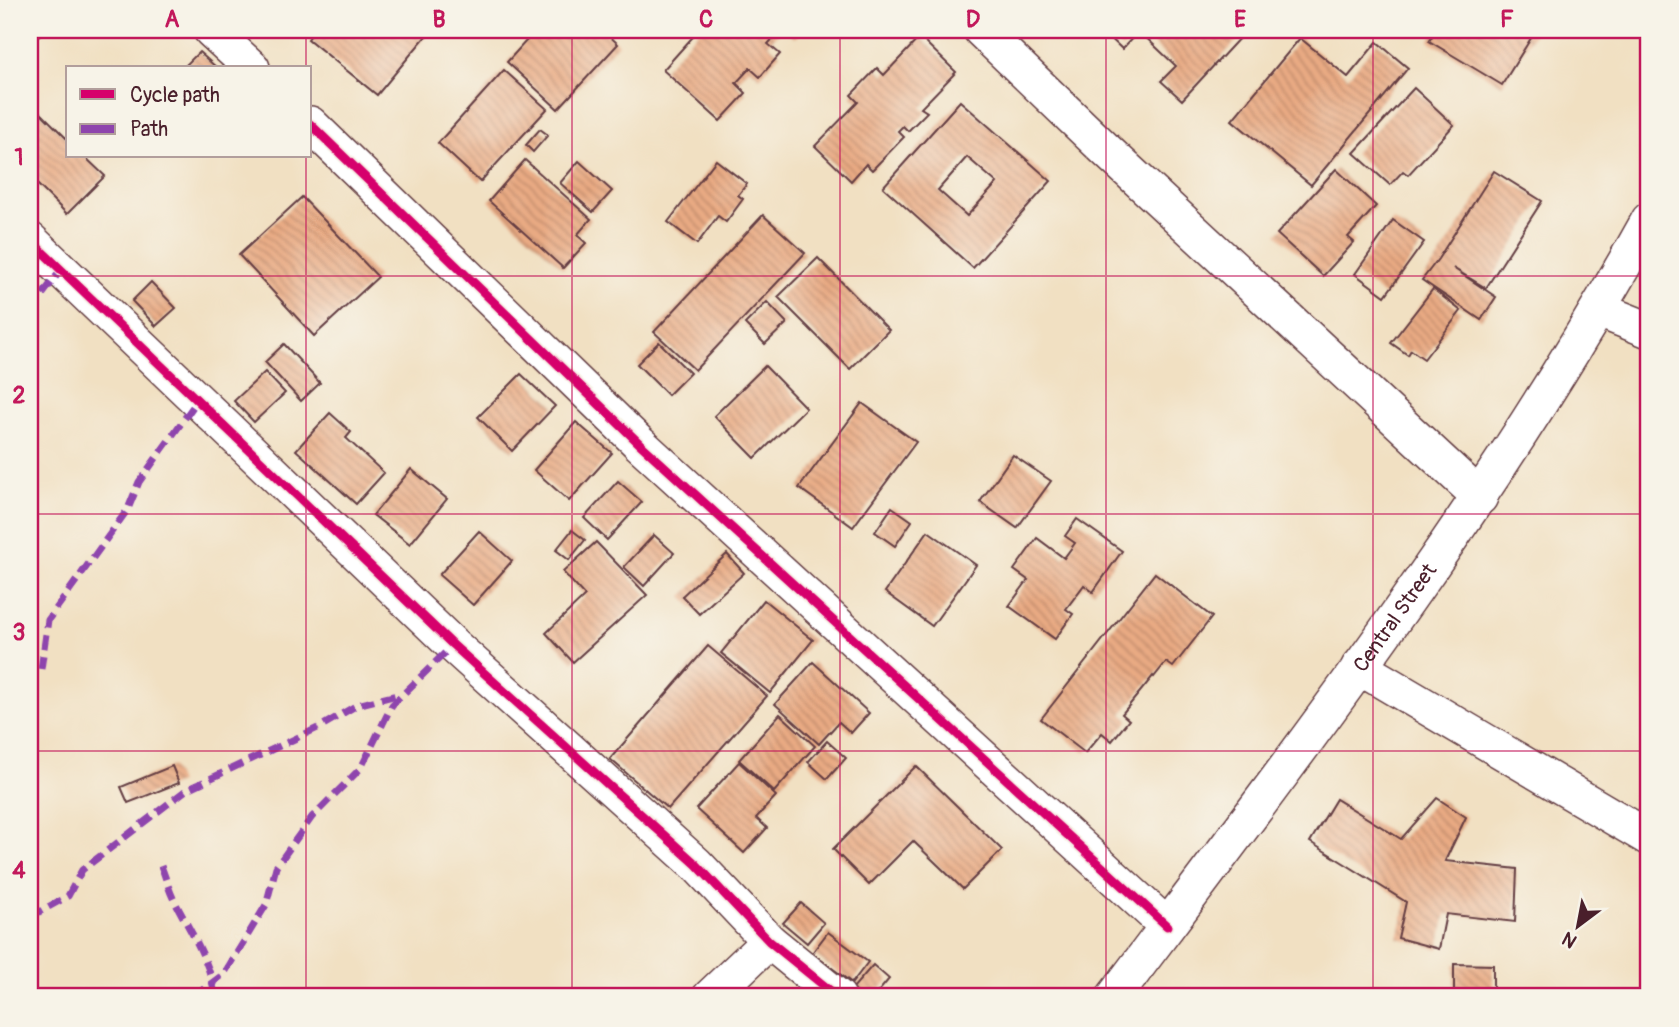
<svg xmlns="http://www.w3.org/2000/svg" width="1679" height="1027" font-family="Pangolin,sans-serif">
<defs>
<pattern id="building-back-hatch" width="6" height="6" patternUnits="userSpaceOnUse" patternTransform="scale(1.75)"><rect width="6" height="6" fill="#e9aa83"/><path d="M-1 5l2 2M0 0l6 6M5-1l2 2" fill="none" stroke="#bf8a6b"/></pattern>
</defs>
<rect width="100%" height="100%" fill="#f7f3e8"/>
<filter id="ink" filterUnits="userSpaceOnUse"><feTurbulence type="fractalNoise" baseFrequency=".0143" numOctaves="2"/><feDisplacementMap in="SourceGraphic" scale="14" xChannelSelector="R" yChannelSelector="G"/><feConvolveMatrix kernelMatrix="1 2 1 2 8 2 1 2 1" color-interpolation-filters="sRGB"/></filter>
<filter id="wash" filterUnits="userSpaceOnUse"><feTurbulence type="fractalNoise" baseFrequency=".00686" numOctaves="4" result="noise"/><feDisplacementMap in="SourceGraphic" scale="28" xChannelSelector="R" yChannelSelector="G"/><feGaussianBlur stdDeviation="1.57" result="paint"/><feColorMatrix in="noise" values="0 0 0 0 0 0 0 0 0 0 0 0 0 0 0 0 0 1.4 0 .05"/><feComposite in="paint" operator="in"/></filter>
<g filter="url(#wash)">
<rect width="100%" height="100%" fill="#f1e0c2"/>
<g id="blocks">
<g fill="url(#building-back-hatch)" fill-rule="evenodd">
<polygon points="30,30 45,30 30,44"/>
<polygon points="315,30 431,30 377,95 308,39"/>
<polygon points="536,30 603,30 618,44 558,109 507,62"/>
<polygon points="699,30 781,30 768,44 780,54 760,77 750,68 736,83 746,93 720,121 663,70"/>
<polygon points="785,30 802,30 795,38"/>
<polygon points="1102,30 1239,30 1243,34 1182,100 1161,81 1176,66 1139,31 1122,49"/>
<polygon points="1436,30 1536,30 1502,85 1429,41"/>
<polygon points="920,37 956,72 921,108 927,112 908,131 903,126 898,131 904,137 872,170 866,164 851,181 815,146 858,102 851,95 877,68 884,75"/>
<polygon points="1300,38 1348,77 1377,42 1408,68 1311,185 1232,120"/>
<polygon points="199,52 217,68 183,68"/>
<polygon points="504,70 547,109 480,182 438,143"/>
<polygon points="1414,88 1454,125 1408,175 1403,171 1390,185 1354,153"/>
<path d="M960 101 1051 181 973 268 883 187ZM967 157 997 183 967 216 938 190Z"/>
<polygon points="40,112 68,140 68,156 84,156 105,176 67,214 30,177 30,122"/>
<polygon points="540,129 548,135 533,152 526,145"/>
<polygon points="525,160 591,219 577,235 586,243 563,268 489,201"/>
<polygon points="716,160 747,184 738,195 743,199 726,222 718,216 697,244 668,222"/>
<polygon points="579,161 612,191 593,212 560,183"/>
<polygon points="1336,169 1376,206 1348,237 1354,242 1323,276 1277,234"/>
<polygon points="1494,171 1542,201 1486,288 1453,268 1496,297 1481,320 1422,280 1438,259"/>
<polygon points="302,197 378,277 314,336 239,255"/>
<polygon points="763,215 805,253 695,370 654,332"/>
<polygon points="1393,220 1424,242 1385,296 1355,274"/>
<polygon points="818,258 889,330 850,369 778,297"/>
<polygon points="151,282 176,308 156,326 132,301"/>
<polygon points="1433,289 1461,311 1424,359 1411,350 1408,355 1391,343"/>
<polygon points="767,302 787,323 765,344 745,324"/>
<polygon points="659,342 690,373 668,395 637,364"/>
<polygon points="284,344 320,383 301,401 265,362"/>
<polygon points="765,366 806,408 755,458 714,416"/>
<polygon points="265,372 285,393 254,422 234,401"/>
<polygon points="521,374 555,406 512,451 478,417"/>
<polygon points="862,403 916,442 853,527 799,488"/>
<polygon points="330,413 351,432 346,438 384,473 356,504 296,450"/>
<polygon points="576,422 612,453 569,501 534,470"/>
<polygon points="1013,455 1051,481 1017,528 980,502"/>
<polygon points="411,469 447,499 410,544 373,515"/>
<polygon points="618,481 642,502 607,540 584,518"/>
<polygon points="892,507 912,521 895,546 875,532"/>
<polygon points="1077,519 1122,551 1093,592 1084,585 1066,609 1073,614 1055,639 1009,606 1028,580 1014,570 1037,538 1064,558 1075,543 1065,536"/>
<polygon points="572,530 585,540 569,560 556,550"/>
<polygon points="479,531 512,561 473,605 439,575"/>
<polygon points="928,531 976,565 932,626 885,592"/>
<polygon points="654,535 674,553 644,586 624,567"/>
<polygon points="596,542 647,595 573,662 546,633 585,596 563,572"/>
<polygon points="727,554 744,573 699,614 682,596"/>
<polygon points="1155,573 1212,617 1173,667 1166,662 1154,677 1153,676 1122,714 1129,720 1112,741 1102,733 1085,753 1041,719"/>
<polygon points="764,600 813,640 770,693 721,653"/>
<polygon points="708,646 767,696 668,809 610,759"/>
<polygon points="813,662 869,713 851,733 839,722 819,744 775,704"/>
<polygon points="780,714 815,746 774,792 739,760"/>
<polygon points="827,741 846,758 827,779 808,762"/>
<polygon points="739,762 776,796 756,818 767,828 744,853 696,809"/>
<polygon points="172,766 179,783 128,803 121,787"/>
<polygon points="916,766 1002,850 963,889 913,841 869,885 833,849"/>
<polygon points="1437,798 1466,817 1445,861 1517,869 1515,922 1446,914 1439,949 1398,938 1406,902 1310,842 1336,799 1401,839"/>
<polygon points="801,903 824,923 807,943 783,923"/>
<polygon points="828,932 868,962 852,983 812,953"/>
<polygon points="1454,964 1493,965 1493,997 1454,996"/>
<polygon points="873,965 889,979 874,997 862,997 852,989"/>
</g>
</g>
</g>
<g filter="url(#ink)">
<use href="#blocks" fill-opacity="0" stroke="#633c42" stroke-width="2"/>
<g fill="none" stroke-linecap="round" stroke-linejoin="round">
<g stroke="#633c42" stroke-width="38">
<g id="minor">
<polyline points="211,30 252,68"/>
<polyline points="981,30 1107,151 1480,497"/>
<polyline points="310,124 640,444 1167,926"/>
<polyline points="30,240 453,645 696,864 769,941 838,997"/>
<polyline points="1599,310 1649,330"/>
<polyline points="1359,667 1649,838"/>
<polyline points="710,997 769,941"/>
<path id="s1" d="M1114 997C1303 746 1496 496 1649 220"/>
</g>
</g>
<use href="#minor" stroke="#fff" stroke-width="35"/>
<g stroke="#8e44ad" stroke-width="7" stroke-dasharray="14 7" stroke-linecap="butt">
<polyline points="30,311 61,270"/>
<polyline points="41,669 48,620 128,509 139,482 197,401"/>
<path d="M161 866C166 878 169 891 175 902 191 933 211 962 215 997"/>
<polyline points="30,917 68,896 82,870 186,790 320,727 357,705 401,694"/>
<polyline points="193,997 224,974 266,905 276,867 312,817 361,768 392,705 453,645"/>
</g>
<g stroke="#f7f3e8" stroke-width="13">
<g id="cycleway">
<polyline points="310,124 640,444 1167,926"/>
<polyline points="30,240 453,645 696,864 769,941 838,997"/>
</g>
</g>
<use href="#cycleway" stroke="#d6006c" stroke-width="9"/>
</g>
</g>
<path fill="none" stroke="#c2185b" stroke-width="2" stroke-opacity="0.55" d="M306 30V68M572 30V997M840 30V997M1106 30V997M1373 30V997M306 156V997M30 276H1649M30 514H1649M30 751H1649"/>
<g text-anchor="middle" stroke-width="5" stroke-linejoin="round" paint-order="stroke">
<g font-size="21" fill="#4a1f2b" stroke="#f7f3e8">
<text dy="7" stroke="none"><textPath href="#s1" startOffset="472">Central Street</textPath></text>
</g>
</g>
<rect width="1679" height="1027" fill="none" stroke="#f7f3e8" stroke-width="77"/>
<rect x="66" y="66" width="245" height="91" fill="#f7f3e8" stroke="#b29e9c" stroke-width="2"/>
<rect x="80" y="89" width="35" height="10" fill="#d6006c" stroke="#b29e9c" stroke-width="2"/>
<text x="130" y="102" font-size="21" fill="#4a1f2b">Cycle path</text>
<rect x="80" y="124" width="35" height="10" fill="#8e44ad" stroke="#b29e9c" stroke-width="2"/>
<text x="130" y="136" font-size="21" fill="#4a1f2b">Path</text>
<g transform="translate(1578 926) rotate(212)" stroke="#f7f3e8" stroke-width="5" paint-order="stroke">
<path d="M0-5L12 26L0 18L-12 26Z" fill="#4a1f2b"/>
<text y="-10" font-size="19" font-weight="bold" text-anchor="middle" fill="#4a1f2b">N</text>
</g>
<rect x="38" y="38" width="1602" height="950" fill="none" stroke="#c2185b" stroke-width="2.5"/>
<g font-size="23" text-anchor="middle" font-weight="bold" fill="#c2185b">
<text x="172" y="27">A</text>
<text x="439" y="27">B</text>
<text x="706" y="27">C</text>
<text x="973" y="27">D</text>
<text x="1240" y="27">E</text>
<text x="1507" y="27">F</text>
<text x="19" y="165">1</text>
<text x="19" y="403">2</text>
<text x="19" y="640">3</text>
<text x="19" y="878">4</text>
</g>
</svg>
